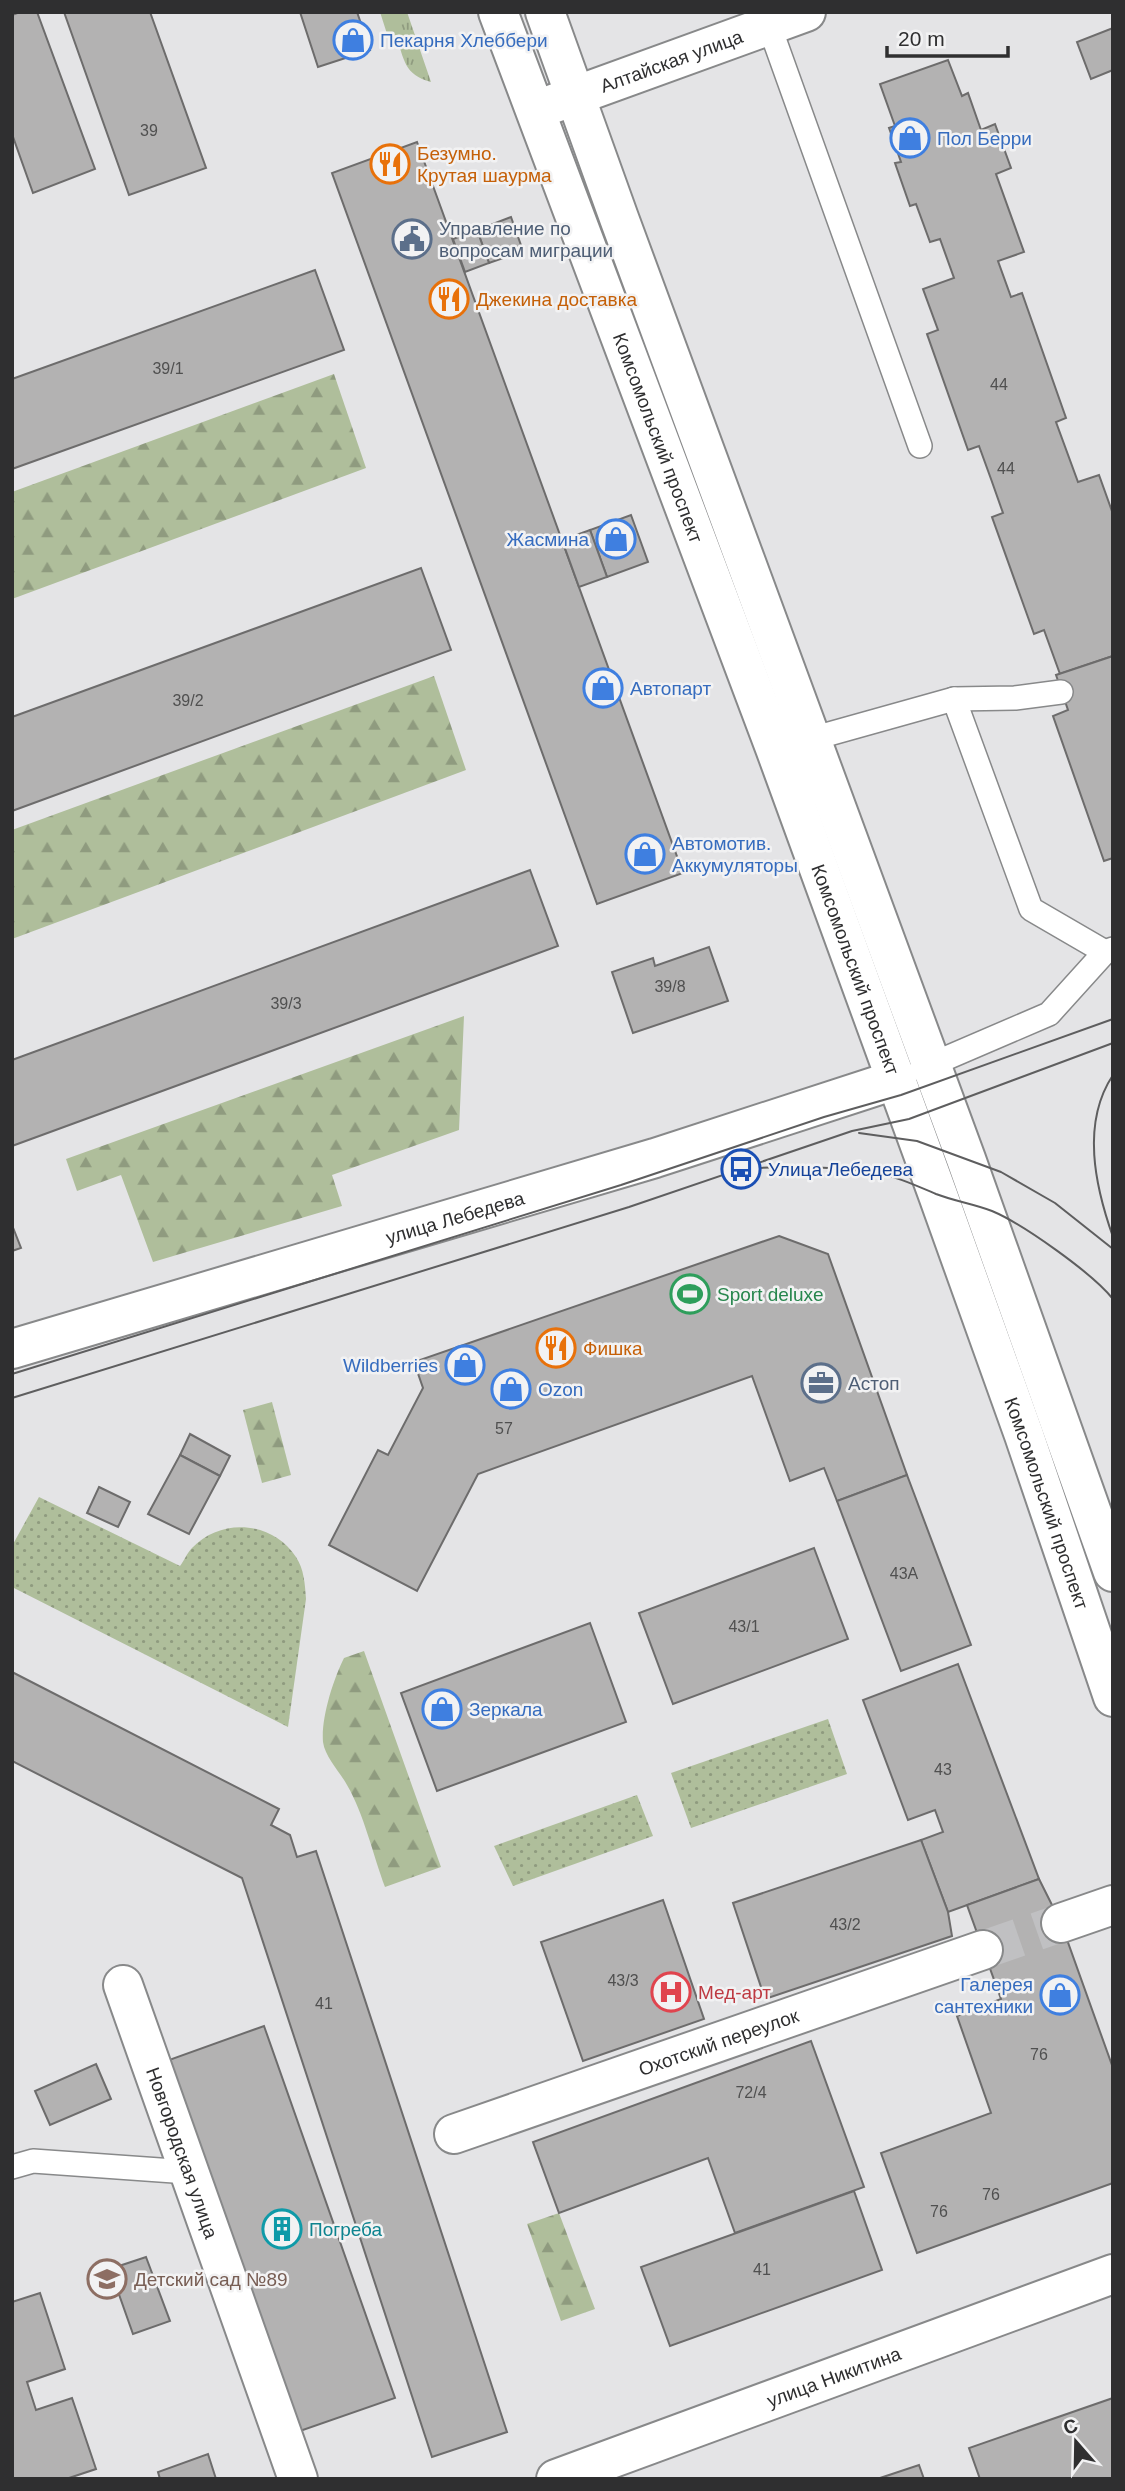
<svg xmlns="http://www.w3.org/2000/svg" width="1125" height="2491" font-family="Arial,sans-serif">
<defs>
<pattern id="grass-tufts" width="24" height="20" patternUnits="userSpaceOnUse" patternTransform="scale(1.75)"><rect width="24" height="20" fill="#afbe9b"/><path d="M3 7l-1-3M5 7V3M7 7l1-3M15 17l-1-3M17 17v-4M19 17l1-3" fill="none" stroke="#8f9b7f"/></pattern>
<pattern id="forest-firs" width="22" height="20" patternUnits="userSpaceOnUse" patternTransform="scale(1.75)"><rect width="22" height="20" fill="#afbe9b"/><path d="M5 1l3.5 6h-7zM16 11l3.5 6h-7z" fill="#8f9b7f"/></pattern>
<pattern id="park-dots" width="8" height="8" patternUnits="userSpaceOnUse" patternTransform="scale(1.75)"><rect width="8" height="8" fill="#afbe9b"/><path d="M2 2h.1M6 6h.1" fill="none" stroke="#8f9b7f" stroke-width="1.8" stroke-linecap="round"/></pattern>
</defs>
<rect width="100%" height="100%" fill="#e4e4e6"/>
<path fill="url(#grass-tufts)" d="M380 12H407L431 82C404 75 404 59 396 35L388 37Z"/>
<g fill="url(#forest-firs)">
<polygon points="334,374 366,468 12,599 12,492"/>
<polygon points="434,676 466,770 12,939 12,830"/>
<polygon points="464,1016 459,1130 332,1175 342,1206 153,1262 121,1175 77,1191 66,1159"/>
<polygon points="272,1402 291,1475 262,1483 243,1410"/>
<path d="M364 1651 441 1867 385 1887C373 1855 364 1814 347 1785 340 1772 325 1757 323 1742 321 1718 333 1680 344 1658Z"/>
<polygon points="559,2213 595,2309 561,2321 527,2224"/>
</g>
<g fill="url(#park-dots)">
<path d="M39 1497 180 1566C184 1561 187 1553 192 1548 221 1517 273 1521 296 1557 304 1569 305 1584 306 1599L288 1727 12 1587V1546Z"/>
<polygon points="828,1719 847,1774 691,1828 671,1773"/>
<polygon points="637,1795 653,1836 513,1886 494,1846"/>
</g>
<g fill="#b3b2b2" stroke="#6d6c6c" stroke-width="2">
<polygon points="20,12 37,12 95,169 33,193 12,134 12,15"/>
<polygon points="64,12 150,12 206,168 129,195"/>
<polygon points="300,12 357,12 370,50 318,67"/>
<polygon points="1113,28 1113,70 1091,79 1077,42"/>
<polygon points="948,60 962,96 968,93 981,130 995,124 1011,168 996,174 1024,252 998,261 1011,297 1022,293 1066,418 1056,422 1078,482 1099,475 1113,514 1113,656 1060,674 1044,630 1034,634 992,517 1003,513 991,479 979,446 968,450 927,334 938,330 923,289 954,278 940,239 930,242 916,204 910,206 895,163 901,162 889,128 895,126 880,84"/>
<polygon points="417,142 683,873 597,904 332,173"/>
<polygon points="511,217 523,251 489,263 477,230"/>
<polygon points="477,230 489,263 465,272 453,239"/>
<polygon points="315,270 344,350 12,469 12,379"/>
<polygon points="631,515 648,562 607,577 590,530"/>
<polygon points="590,530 607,577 579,587 562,540"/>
<polygon points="421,568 451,650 12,811 12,717"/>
<polygon points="1113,656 1113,858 1104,861 1053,716 1068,710 1056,675"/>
<polygon points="530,870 558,946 12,1146 12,1060"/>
<polygon points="709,947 728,1001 633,1033 612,972 653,958 655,966"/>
<polygon points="12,1225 21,1248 12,1251"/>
<polygon points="779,1236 828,1254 907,1475 837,1501 824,1468 790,1481 752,1376 478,1474 417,1591 329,1545 378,1450 388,1455 423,1388 414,1362"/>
<polygon points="190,1434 230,1456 220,1476 180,1455"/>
<polygon points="180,1455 220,1476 189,1534 148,1514"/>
<polygon points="907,1475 971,1645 901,1671 837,1501"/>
<polygon points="99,1487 130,1502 118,1527 87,1513"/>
<polygon points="814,1548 848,1639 673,1704 639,1613"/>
<polygon points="590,1623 626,1722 437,1791 401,1693"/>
<polygon points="958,1664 1039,1879 948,1912 921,1840 943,1832 935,1810 908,1820 863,1700"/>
<polygon points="12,1672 279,1809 271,1825 290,1835 297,1857 316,1851 507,2432 432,2457 242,1878 12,1761"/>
<polygon points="921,1840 948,1912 952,1936 765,1999 733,1903"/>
<polygon points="1039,1879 1061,1923 1113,2068 1113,2183 917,2253 881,2153 991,2113 957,2016 1001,1999 967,1905"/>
<polygon points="663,1900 704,2019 583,2061 541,1942"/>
<polygon points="264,2026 395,2398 300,2431 169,2060"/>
<polygon points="811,2041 864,2187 735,2233 708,2158 559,2213 533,2142"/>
<polygon points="96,2064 111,2099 50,2125 35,2091"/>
<polygon points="854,2191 882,2270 670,2346 641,2267"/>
<polygon points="146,2257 170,2321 133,2334 110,2269"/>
<polygon points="40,2293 65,2369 27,2382 36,2410 72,2398 96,2469 66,2479 13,2479 12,2302"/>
<polygon points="1113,2398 1113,2479 980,2479 969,2448"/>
<polygon points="208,2454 216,2479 160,2479 158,2472"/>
<polygon points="919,2465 924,2479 877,2479"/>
</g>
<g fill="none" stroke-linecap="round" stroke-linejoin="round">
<polyline stroke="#c0c0c2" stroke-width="38" stroke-dasharray="38 19" stroke-linecap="butt" points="983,1950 1061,1923"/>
<g stroke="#88898a" stroke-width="26">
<g id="lane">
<polyline points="769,25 920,446"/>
<polyline points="954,699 1031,909 1105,952"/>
<polyline points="811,739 954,699 1015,698 1061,692"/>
<polyline points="921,1069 1049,1014 1105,952 1113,949"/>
<polyline points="12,2167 33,2161 188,2172"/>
</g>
</g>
<g stroke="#88898a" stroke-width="42">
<g id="street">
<path id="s1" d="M536 110 806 12"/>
<path id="s2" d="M12 1349 655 1158 895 1080"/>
<polyline points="1061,1923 1113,1905"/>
<path id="s3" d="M123 1985 298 2479"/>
<path id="s4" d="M454 2134 983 1950"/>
</g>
</g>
<g stroke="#88898a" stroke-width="42">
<g id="secondary">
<path id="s5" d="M556 2479 1113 2274"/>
</g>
</g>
<g stroke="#88898a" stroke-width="42">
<g id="primary">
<path id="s6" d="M498 12 775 748 938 1195 1024 1435 1113 1697"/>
<polyline points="545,12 619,218 966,1159 1113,1572"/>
</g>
</g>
<use href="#lane" stroke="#fff" stroke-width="23"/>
<use href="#street" stroke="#fff" stroke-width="38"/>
<use href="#secondary" stroke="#fff" stroke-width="38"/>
<use href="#primary" stroke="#fff" stroke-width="38"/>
<g stroke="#5e5e5f" stroke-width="2">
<path d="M1113 1075C1081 1123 1095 1186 1113 1237"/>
<polyline points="859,1133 917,1141 1001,1172 1055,1203 1113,1249"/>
<path d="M759 1168C797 1166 833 1167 871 1172 893 1175 915 1185 936 1194 954 1201 974 1204 992 1211 1023 1224 1092 1273 1113 1299"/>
<polyline points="12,1374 621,1185 824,1117 901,1095 1113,1019"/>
<polyline points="12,1398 629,1207 852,1131 909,1119 1113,1043"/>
</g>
</g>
<defs>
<g id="shop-ring" transform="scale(2.0125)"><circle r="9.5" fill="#f2f2f3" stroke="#3f7fe0" stroke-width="1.5"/><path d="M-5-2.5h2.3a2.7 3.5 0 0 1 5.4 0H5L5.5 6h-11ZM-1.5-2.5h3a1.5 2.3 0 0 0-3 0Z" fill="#3f7fe0"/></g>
<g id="restaurant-ring" transform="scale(2.0125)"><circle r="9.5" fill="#f2f2f3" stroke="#e8710a" stroke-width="1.5"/><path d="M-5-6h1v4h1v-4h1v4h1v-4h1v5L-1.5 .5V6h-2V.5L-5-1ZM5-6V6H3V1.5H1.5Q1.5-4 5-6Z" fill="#e8710a"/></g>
<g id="civic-ring" transform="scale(2.0125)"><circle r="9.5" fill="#f2f2f3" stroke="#5c6f8a" stroke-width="1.5"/><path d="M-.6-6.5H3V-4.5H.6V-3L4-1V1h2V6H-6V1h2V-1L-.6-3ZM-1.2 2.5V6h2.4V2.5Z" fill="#5c6f8a"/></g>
<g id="bus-ring" transform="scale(2.0125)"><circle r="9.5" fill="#f2f2f3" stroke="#1a4fb4" stroke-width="1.5"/><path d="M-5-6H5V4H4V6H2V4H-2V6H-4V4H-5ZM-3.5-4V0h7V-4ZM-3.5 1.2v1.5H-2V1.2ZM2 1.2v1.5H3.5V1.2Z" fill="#1a4fb4"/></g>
<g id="stadium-ring" transform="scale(2.0125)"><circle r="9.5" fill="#f2f2f3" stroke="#2e9e5b" stroke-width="1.5"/><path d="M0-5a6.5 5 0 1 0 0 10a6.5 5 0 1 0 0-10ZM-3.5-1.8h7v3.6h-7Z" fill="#2e9e5b"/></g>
<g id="office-ring" transform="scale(2.0125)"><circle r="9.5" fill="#f2f2f3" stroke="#5c6f8a" stroke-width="1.5"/><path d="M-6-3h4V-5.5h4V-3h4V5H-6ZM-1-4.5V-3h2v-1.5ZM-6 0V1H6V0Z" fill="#5c6f8a"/></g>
<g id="hospital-ring" transform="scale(2.0125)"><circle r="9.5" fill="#f2f2f3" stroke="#e0444e" stroke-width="1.5"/><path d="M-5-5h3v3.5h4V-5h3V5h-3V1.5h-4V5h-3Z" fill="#e0444e"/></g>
<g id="building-ring" transform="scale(2.0125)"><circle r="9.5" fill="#f2f2f3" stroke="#0f9aa8" stroke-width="1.5"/><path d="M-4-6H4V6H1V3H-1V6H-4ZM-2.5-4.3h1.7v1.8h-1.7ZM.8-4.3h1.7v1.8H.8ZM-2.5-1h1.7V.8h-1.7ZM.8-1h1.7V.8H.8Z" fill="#0f9aa8"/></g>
<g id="school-ring" transform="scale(2.0125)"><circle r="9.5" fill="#f2f2f3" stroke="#8d6e63" stroke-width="1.5"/><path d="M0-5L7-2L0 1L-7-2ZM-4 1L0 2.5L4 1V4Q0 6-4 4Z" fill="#8d6e63"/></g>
</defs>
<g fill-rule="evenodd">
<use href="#shop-ring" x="353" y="40"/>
<use href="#shop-ring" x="910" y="138"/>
<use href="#restaurant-ring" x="390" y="164"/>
<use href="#civic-ring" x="412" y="239"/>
<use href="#restaurant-ring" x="449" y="299"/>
<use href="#shop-ring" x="616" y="539"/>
<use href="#shop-ring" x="603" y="688"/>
<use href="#shop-ring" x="645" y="854"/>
<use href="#bus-ring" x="741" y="1169"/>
<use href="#stadium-ring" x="690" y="1294"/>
<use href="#restaurant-ring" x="556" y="1348"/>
<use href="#shop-ring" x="465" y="1365"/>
<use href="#office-ring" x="821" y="1383"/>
<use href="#shop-ring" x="511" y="1389"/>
<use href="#shop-ring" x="442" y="1709"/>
<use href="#hospital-ring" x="671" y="1992"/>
<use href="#shop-ring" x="1060" y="1995"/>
<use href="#building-ring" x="282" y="2229"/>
<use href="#school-ring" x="107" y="2279"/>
</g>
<g text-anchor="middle" stroke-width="5" stroke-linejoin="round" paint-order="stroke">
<g font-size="16" fill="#505050">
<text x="149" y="136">39</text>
<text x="168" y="374">39/1</text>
<text x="999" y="390">44</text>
<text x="1006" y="474">44</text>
<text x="188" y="706">39/2</text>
<text x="670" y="992">39/8</text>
<text x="286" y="1009">39/3</text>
<text x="504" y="1434">57</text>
<text x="904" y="1579">43А</text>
<text x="744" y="1632">43/1</text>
<text x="943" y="1775">43</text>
<text x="845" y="1930">43/2</text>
<text x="623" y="1986">43/3</text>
<text x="324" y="2009">41</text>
<text x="1039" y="2060">76</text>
<text x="751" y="2098">72/4</text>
<text x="991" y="2200">76</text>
<text x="939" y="2217">76</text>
<text x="762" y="2275">41</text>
</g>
<g font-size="19" fill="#366cbe" stroke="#f2f2f3" text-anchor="start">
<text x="380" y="47">Пекарня Хлеббери</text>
<text x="937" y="145">Пол Берри</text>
<text x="589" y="546" text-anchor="end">Жасмина</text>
<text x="630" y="695">Автопарт</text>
<text x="672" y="850">Автомотив.<tspan x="672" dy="22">Аккумуляторы</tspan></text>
<text x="438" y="1372" text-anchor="end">Wildberries</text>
<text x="538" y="1396">Ozon</text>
<text x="469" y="1716">Зеркала</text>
<text x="1033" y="1991" text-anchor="end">Галерея<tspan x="1033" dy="22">сантехники</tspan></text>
</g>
<g font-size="19" fill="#2f2f30" stroke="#f2f2f3">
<text dy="7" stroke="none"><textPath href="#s1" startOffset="144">Алтайская улица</textPath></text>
<text dy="7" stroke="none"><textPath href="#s6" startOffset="455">Комсомольский проспект</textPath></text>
<text dy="7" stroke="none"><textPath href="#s6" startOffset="1022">Комсомольский проспект</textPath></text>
<text dy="7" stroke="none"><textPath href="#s2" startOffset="462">улица Лебедева</textPath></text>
<text dy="7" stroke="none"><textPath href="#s6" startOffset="1589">Комсомольский проспект</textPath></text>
<text dy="7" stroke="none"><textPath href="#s4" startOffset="280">Охотский переулок</textPath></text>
<text dy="7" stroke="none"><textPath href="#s3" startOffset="178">Новгородская улица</textPath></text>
<text dy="7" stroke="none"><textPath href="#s5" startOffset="296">улица Никитина</textPath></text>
</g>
<g font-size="19" fill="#c56008" stroke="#f2f2f3" text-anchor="start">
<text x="417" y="160">Безумно.<tspan x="417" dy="22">Крутая шаурма</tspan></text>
<text x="476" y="306">Джекина доставка</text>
<text x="583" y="1355">Фишка</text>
</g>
<g font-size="19" fill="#4e5e75" stroke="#f2f2f3" text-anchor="start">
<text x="439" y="235">Управление по<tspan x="439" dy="22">вопросам миграции</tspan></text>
<text x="848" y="1390">Астоп</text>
</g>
<g font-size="19" fill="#164399" stroke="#f2f2f3" text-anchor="start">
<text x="768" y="1176">Улица Лебедева</text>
</g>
<g font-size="19" fill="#27864d" stroke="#f2f2f3" text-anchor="start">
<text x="717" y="1301">Sport deluxe</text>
</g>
<g font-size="19" fill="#be3a42" stroke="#f2f2f3" text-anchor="start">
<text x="698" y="1999">Мед-арт</text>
</g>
<g font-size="19" fill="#0d838f" stroke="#f2f2f3" text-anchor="start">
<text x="309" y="2236">Погреба</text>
</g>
<g font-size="19" fill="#785e54" stroke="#f2f2f3" text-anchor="start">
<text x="134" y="2286">Детский сад №89</text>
</g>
</g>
<rect width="1125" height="2491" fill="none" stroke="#2f2f30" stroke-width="28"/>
<g transform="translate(1076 2442) rotate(340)" stroke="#f2f2f3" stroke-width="5" paint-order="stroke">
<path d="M0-5L12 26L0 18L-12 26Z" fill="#2f2f30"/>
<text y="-10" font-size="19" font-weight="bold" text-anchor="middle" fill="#2f2f30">С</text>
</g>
<path d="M887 46v10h121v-10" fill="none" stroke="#2f2f30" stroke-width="3.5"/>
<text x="898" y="46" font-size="21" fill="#2f2f30" stroke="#f2f2f3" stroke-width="5" paint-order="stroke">20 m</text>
</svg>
